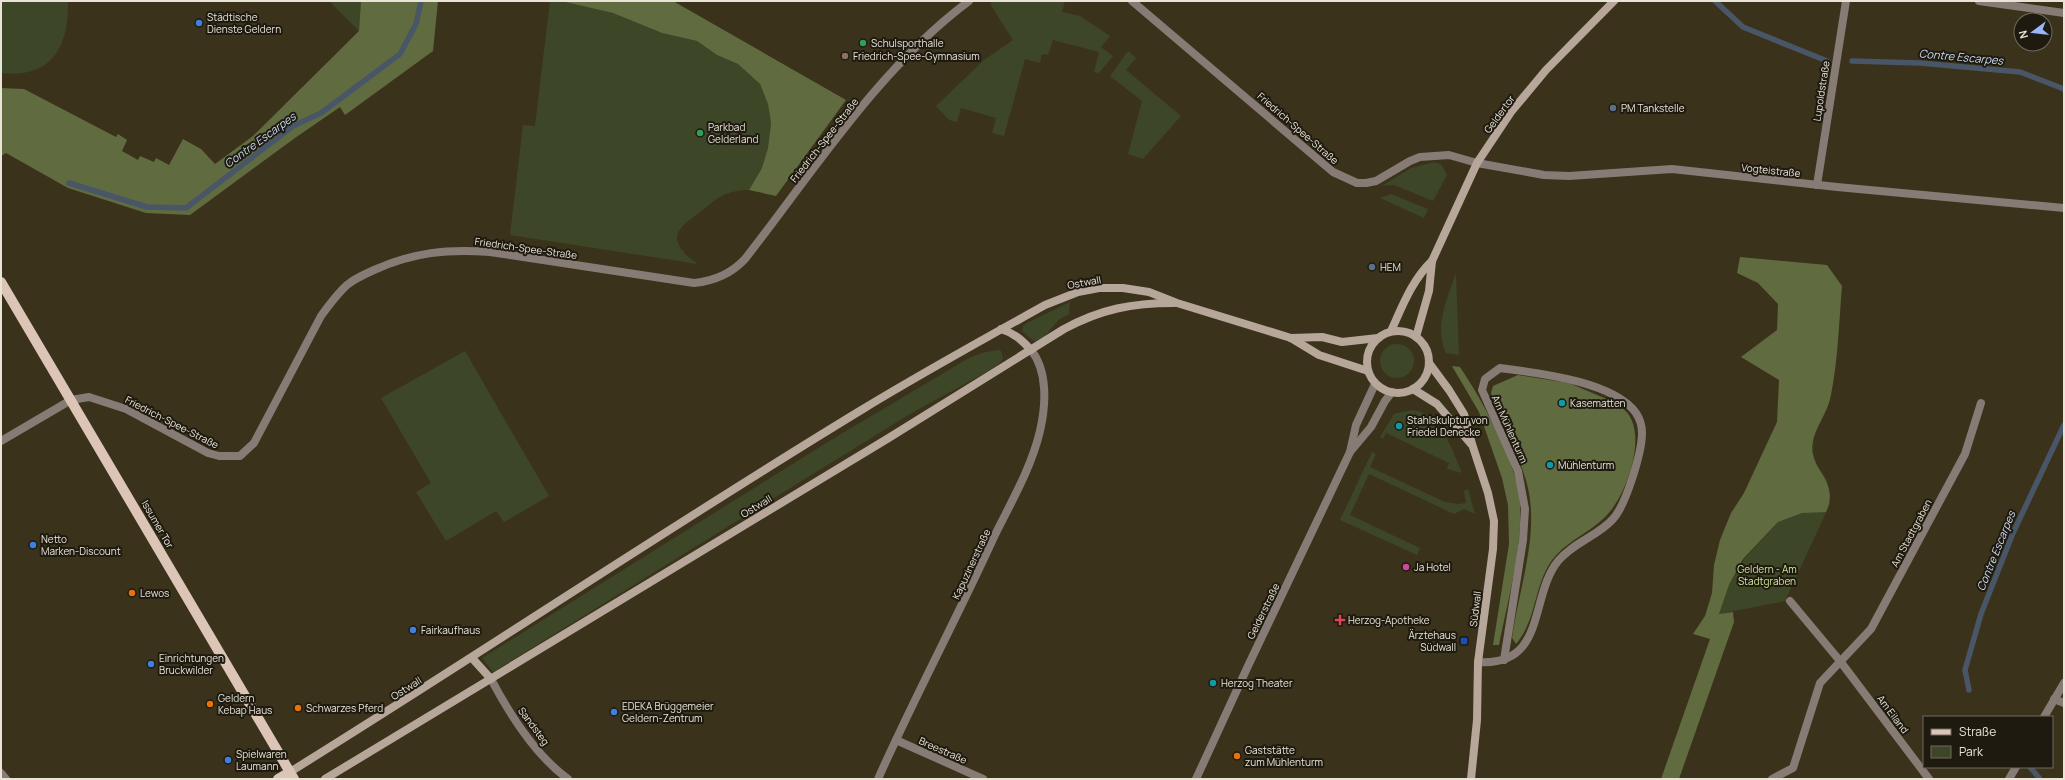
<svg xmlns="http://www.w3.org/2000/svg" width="2065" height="780" font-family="Manrope,sans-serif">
<rect width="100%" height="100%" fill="#3b321b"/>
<g fill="#3e4628">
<path d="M1 1H68C69 46 52 79 1 73Z"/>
<polygon points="329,1 361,1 359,31"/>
<path d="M550 1H561L613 13 662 33 697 41 717 55 738 64 760 84 768 104 771 123 768 148 762 168 749 190C725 190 716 199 698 214 692 218 686 222 681 228 669 242 687 257 698 264L510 235 523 125 535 126Z"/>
<polygon points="994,1 1065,1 1062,12 1080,16 1110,36 1101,47 1113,56 1099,73 1094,72 1099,52 1053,40 1048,55 1042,54 1040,63 1025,59 1004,136 992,133 996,118 961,108 957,122 949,120 936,106 984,60 1013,40 990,4"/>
<polygon points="1128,51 1136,58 1126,70 1181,116 1143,159 1128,154 1142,101 1110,76"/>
<polygon points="1434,162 1441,164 1447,175 1433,201 1394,185 1382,186 1411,168"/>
<polygon points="1391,194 1428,209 1424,218 1380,198"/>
<path d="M1456 273 1459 355 1446 353C1434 325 1447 300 1456 273Z"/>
<path d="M1070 302 1069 314C1065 316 1059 319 1056 323 1049 330 1046 339 1034 341L1022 331 1023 326 1027 323Z"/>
<circle cx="1397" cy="361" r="17"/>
<polygon points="998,350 1001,351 1003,358 1000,363 992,369 910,414 493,672 482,658 831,440 967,359 981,353"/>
<polygon points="465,351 549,496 504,522 496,511 446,541 416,492 431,483 381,398"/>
<path d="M1411 410C1441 412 1452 450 1462 473L1447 469 1449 463 1386 433 1383 439 1380 437 1394 414Z"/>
<polygon points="1814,438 1813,452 1817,465 1827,480 1830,504 1785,601 1719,614 1729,585 1744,560 1743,560 1783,517"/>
<polygon points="1372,452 1376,454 1370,467 1445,502 1458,504 1466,503 1464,491 1468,489 1475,514 1464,509 1454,514 1369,474 1350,515 1420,548 1417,555 1340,520"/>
</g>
<g fill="#606c3f">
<polygon points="361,1 438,1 433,51 345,115 340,107 295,138 190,215 146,213 68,188 6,153 1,156 1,88 24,89 116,137 118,134 127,140 122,151 138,160 140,156 154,162 156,158 169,165 183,139 201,149 215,164 253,136 359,31"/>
<polygon points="561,1 673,1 846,100 776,196 749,190 762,168 768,148 771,123 768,104 760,84 738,64 717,55 697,41 662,33 613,13"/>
<path d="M1740 257 1827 265 1842 286C1839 322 1838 359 1831 395 1828 413 1814 428 1812 446 1811 472 1840 481 1826 512L1802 513 1778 522 1743 559 1729 585 1719 614 1733 612 1734 622 1679 779H1661L1710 639 1693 634 1705 616 1712 593 1714 565 1720 540 1731 513 1744 493 1777 422 1779 380 1741 357 1777 330 1778 304 1758 283 1737 273Z"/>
<path d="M1452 366 1460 367C1481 398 1514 458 1519 494 1525 538 1508 600 1499 645H1493L1509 544 1508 505 1502 478 1479 412Z"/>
<path d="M1518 375 1569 383 1616 403C1623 408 1629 413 1632 421 1643 447 1625 498 1605 517 1588 534 1564 542 1550 563 1534 588 1536 621 1516 644L1512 638C1519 588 1540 533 1527 484 1519 452 1499 424 1491 393L1493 386Z"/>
</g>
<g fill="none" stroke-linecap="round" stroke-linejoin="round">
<g stroke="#495667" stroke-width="5.5">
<polyline points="1715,1 1743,27 1827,61"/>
<polyline points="1852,61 1920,63 2020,72 2064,89"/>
<polyline points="69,183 147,207 186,208 293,126 321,113 400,54 416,24 421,1"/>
<polyline points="1969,690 1965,670 1981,614 2013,533 2064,425"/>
<polyline points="2030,767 2040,779"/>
</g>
<g stroke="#877c75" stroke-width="8">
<polyline points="1132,1 1333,172 1357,183 1366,183 1376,181 1410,161 1420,157 1449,155 1477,163 1544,175 1569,176 1672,169 1837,187 2064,208"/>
<polyline points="1979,1 2064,13"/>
<polyline points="1817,185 1846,1"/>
<path d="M1 441 71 400 89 397 126 409 208 453 219 456H240L254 443 321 316C329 305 337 294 347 285 354 279 365 274 374 270 414 252 447 249 490 252L694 283C714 281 731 274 745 259 813 172 879 68 969 1"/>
<polyline points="1350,452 1356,425 1375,384"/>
<polyline points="1790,601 1840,661 1929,779"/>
<path d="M1478 662C1547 667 1529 597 1558 561 1574 542 1598 536 1613 519 1626 505 1642 452 1642 433 1642 426 1640 419 1636 413 1613 381 1537 373 1500 368L1485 379 1482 390 1518 471 1525 509 1523 540 1504 660"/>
<path d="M491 679C510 715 535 755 568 779"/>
<polyline points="2054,699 2064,703"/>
<polyline points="2044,717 2064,683"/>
<polyline points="896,740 983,779"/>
<polyline points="1,773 6,779"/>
<path d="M878 779C914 698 956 620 993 539 1010 504 1031 469 1040 431 1046 405 1048 371 1031 350"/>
<polyline points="1196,779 1248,666 1350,452 1371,427 1385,401 1392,392"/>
<polyline points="1772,779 1793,768 1820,683 1871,629 1965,454 1981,403"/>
<polyline points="2009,779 2016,767"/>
</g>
<g stroke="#b7a69a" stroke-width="8">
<path d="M1001 329C1014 333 1022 340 1031 350"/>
<path d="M1391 331C1402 307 1412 280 1432 261"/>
<circle cx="1398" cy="362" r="31"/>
<polyline points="1416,337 1429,291 1432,261 1477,163 1511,112 1546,70 1614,1"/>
<polyline points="1291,338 1322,337 1342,342 1378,338"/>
<polyline points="1429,363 1449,390 1464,414 1472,444 1488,493 1494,521 1493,549 1478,662 1477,720 1471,779"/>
<polyline points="1413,389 1437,404 1471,444"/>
<polyline points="472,658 491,679"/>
<path d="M290 772C482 653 670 526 863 409 922 373 984 339 1045 305L1078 292 1099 288H1123L1149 292 1177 303 1291 338 1319 355 1368 371"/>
<path d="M325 779 887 439 1064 329C1101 309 1132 303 1174 303"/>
</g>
<g stroke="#dcc5b7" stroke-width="10">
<polyline points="1,282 294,779"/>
<polyline points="278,779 290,772"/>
</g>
</g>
<g fill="#3f7fe0" stroke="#1e1a10" stroke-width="1.5">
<circle cx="199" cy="23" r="4"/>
<circle cx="33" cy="545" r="4"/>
<circle cx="413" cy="630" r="4"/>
<circle cx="151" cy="664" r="4"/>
<circle cx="614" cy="712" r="4"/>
<circle cx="228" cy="760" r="4"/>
</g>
<g fill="#2e9e5b" stroke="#1e1a10" stroke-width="1.5">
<circle cx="863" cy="43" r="4"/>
<circle cx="700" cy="133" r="4"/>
</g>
<circle fill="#8d6e63" stroke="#1e1a10" stroke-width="1.5" cx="845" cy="56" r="4"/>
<g fill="#5c6f8a" stroke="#1e1a10" stroke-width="1.5">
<circle cx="1613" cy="108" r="4"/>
<circle cx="1372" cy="267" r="4"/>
</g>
<g fill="#0f9aa8" stroke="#1e1a10" stroke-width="1.5">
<circle cx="1562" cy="403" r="4"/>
<circle cx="1399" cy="426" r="4"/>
<circle cx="1550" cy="465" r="4"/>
<circle cx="1213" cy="683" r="4"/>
</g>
<circle fill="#d1479c" stroke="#1e1a10" stroke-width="1.5" cx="1406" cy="567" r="4"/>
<g fill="#e8710a" stroke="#1e1a10" stroke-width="1.5">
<circle cx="132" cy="593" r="4"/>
<circle cx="210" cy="704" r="4"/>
<circle cx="298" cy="708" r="4"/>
<circle cx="1237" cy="756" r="4"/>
</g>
<path fill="#e0444e" stroke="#1e1a10" stroke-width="1.5" d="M1338 614h4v4h4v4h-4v4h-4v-4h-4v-4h4z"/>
<rect fill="#1a4fb4" stroke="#1e1a10" stroke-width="1.5" x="1460" y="637" width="8" height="8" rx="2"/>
<g text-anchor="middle" stroke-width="4" stroke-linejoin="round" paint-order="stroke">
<g font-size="10" fill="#e9e4d6" stroke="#1e1a10" text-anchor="start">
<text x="207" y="21">Städtische<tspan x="207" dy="12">Dienste Geldern</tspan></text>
<text x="871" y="47">Schulsporthalle</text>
<text x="853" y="60">Friedrich-Spee-Gymnasium</text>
<text x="1621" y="112">PM Tankstelle</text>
<text x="708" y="131">Parkbad<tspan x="708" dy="12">Gelderland</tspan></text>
<text x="1380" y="271">HEM</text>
<text x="1570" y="407">Kasematten</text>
<text x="1407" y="424">Stahlskulptur von<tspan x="1407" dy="12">Friedel Denecke</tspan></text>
<text x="1558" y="469">Mühlenturm</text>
<text x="41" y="543">Netto<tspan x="41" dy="12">Marken-Discount</tspan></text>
<text x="1414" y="571">Ja Hotel</text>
<text x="140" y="597">Lewos</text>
<text x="1348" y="624">Herzog-Apotheke</text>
<text x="421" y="634">Fairkaufhaus</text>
<text x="1456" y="639" text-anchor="end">Ärztehaus<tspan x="1456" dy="12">Südwall</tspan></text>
<text x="159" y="662">Einrichtungen<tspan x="159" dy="12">Bruckwilder</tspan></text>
<text x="1221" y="687">Herzog Theater</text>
<text x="218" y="702">Geldern<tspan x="218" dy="12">Kebap Haus</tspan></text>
<text x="622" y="710">EDEKA Brüggemeier<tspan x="622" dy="12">Geldern-Zentrum</tspan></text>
<text x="306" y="712">Schwarzes Pferd</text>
<text x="1245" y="754">Gaststätte<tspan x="1245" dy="12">zum Mühlenturm</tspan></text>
<text x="236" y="758">Spielwaren<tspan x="236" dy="12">Laumann</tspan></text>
</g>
<g font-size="10" fill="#e9e4d6" stroke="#1e1a10">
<text transform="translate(1821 91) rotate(-81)" y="4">Lupoldstraße</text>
<text transform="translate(1499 114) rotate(-54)" y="4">Geldertor</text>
<text transform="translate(1298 128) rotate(41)" y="4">Friedrich-Spee-Straße</text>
<text transform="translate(824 140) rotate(-52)" y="4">Friedrich-Spee-Straße</text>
<text transform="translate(1771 170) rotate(6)" y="4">Vogteistraße</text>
<text transform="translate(526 248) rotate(8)" y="4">Friedrich-Spee-Straße</text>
<text transform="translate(1084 282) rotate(-10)" y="4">Ostwall</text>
<text transform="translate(172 422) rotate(27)" y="4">Friedrich-Spee-Straße</text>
<text transform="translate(1510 429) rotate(66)" y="4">Am Mühlenturm</text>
<text transform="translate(756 506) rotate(-31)" y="4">Ostwall</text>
<text transform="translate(158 524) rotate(60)" y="4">Issumer Tor</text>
<text transform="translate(1911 533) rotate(-62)" y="4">Am Stadtgraben</text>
<text transform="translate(971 564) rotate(-65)" y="4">Kapuzinerstraße</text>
<text transform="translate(1475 609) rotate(-83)" y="4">Südwall</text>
<text transform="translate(1263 611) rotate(-64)" y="4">Gelderstraße</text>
<text transform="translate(406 688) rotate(-32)" y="4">Ostwall</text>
<text transform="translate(1893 714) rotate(53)" y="4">Am Eiland</text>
<text transform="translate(534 726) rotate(53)" y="4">Sandsteg</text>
<text transform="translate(943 750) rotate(24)" y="4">Breestraße</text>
</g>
<g font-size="10" fill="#d2e69d" stroke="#1e1a10">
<text x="1767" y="573">Geldern - Am<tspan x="1767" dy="12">Stadtgraben</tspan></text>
</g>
<g font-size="11" font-style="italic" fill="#cbdcf4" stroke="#1e1a10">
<text transform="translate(1961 57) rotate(5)" y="4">Contre Escarpes</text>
<text transform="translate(260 140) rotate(-36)" y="4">Contre Escarpes</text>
<text transform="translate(1996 551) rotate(-68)" y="4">Contre Escarpes</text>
</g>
</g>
<rect width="2065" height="780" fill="none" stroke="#e9e4d6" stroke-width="4"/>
<rect x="1923" y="716" width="130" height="52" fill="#1e1a10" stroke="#6f6b5f"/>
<rect x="1931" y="729" width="20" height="6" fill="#dcc5b7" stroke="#6f6b5f"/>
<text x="1959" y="736" font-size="12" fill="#e9e4d6">Straße</text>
<rect x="1931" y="746" width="20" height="12" fill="#3e4628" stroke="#6f6b5f"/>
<text x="1959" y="756" font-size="12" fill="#e9e4d6">Park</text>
<g transform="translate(2033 32) rotate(255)"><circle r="19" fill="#1e1a10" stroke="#6f6b5f"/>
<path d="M0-3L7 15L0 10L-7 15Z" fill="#98b5fd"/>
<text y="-6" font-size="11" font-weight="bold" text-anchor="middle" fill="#e9e4d6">N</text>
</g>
</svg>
